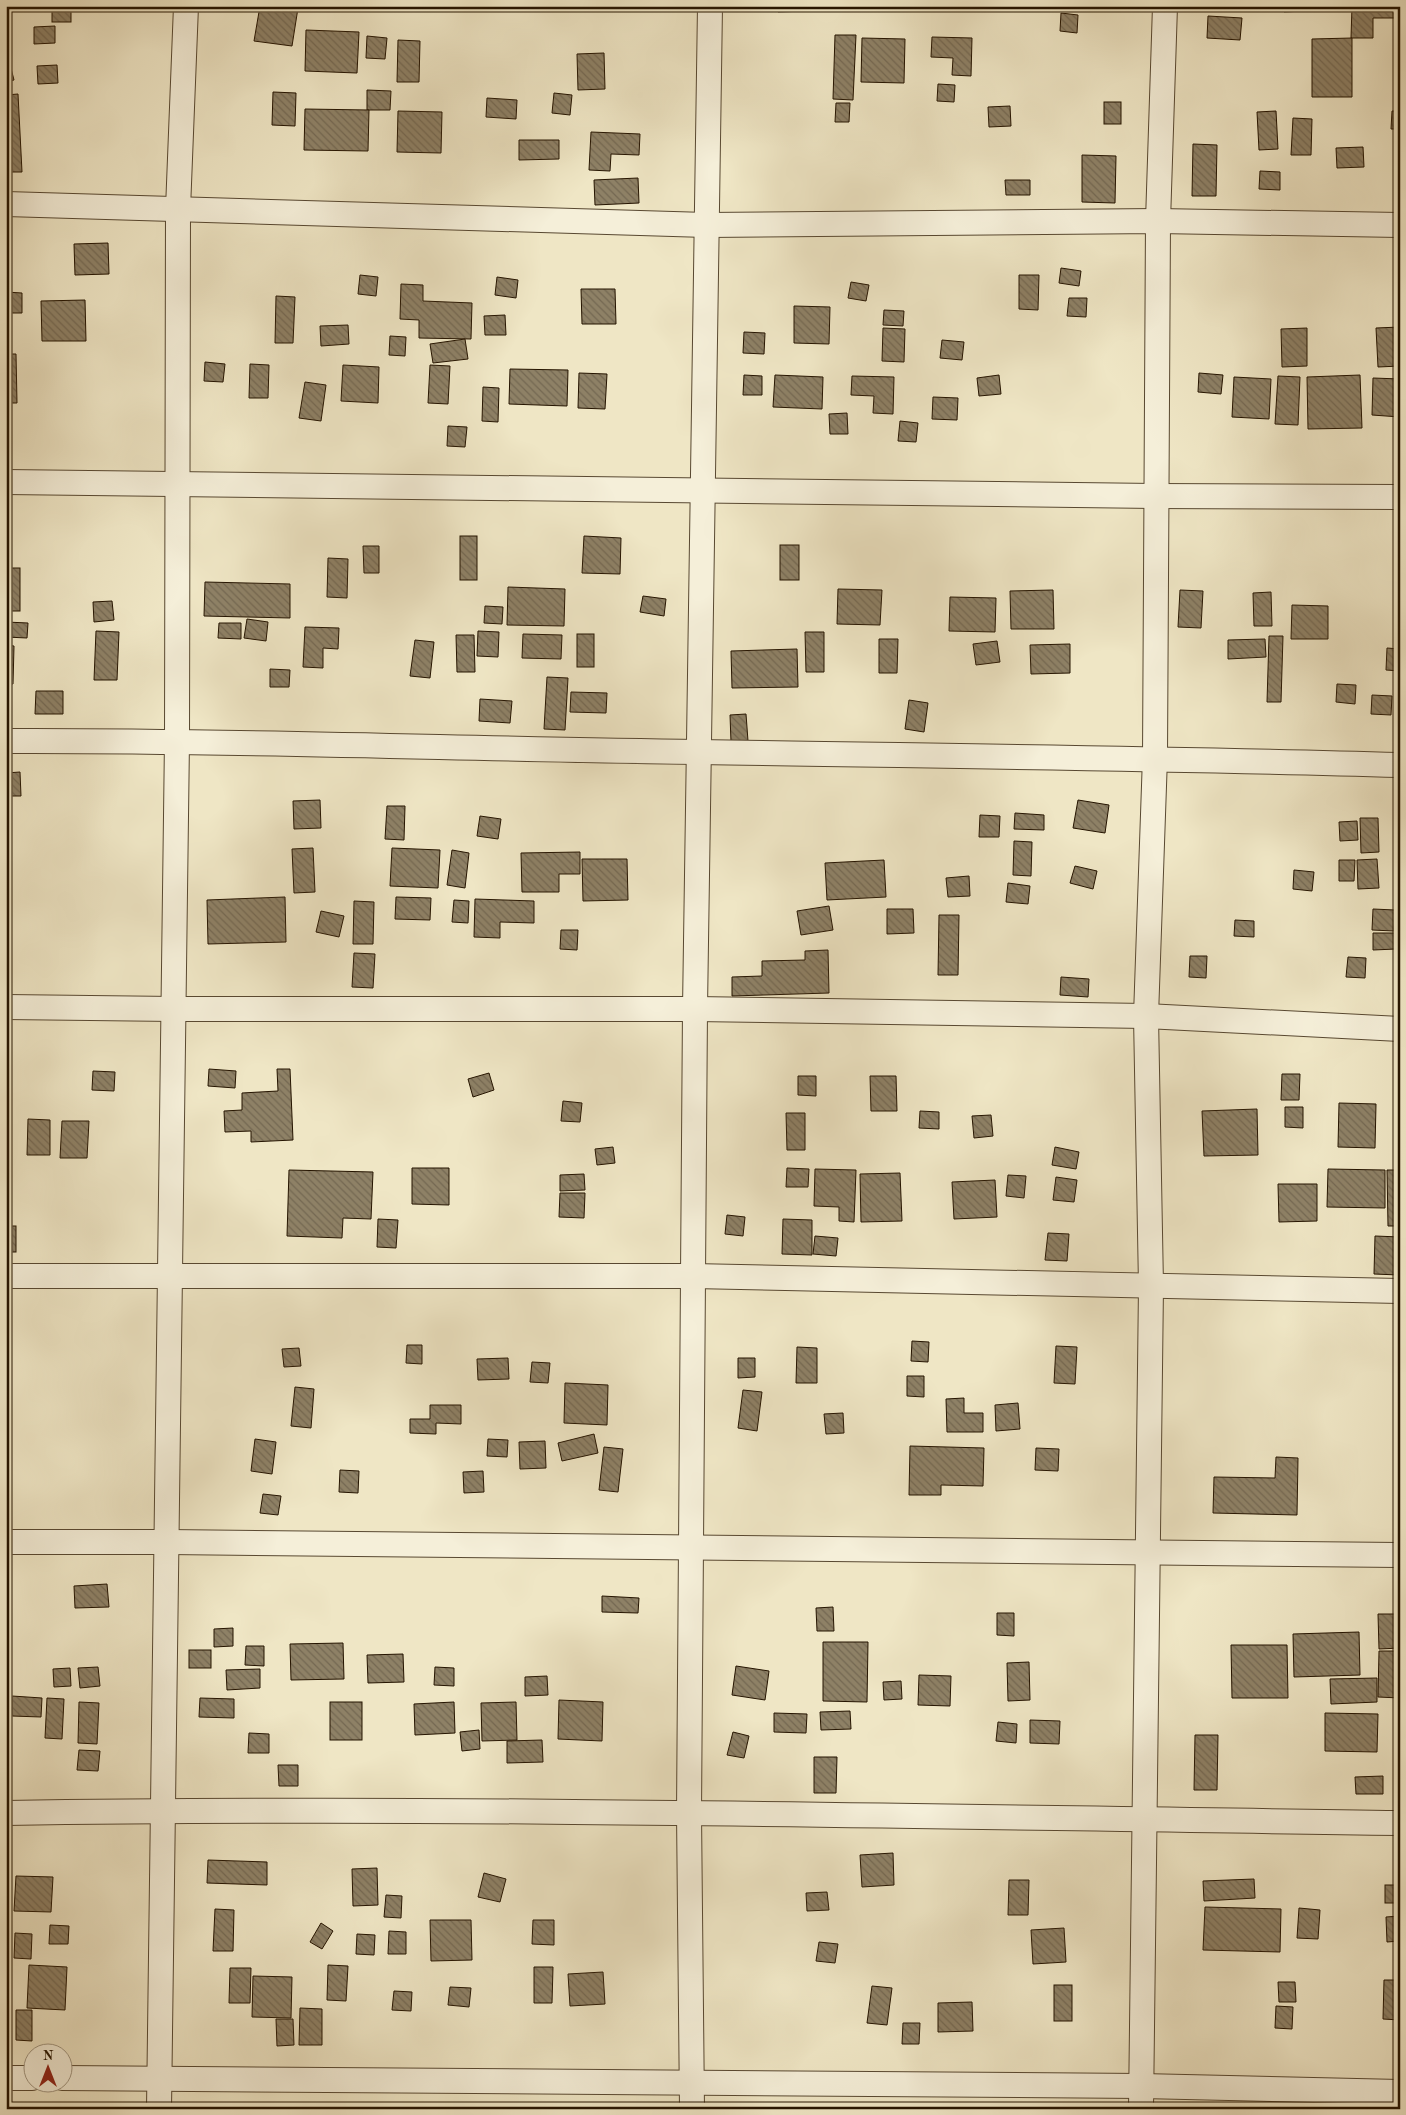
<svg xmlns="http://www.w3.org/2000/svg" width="1406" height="2115" font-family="'Old Standard TT',serif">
<defs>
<pattern id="building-back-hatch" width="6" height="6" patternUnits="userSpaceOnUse" patternTransform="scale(1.25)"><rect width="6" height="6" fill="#8e8166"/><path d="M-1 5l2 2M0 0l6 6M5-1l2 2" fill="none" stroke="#746852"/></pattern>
</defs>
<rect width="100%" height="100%" fill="#efe6c5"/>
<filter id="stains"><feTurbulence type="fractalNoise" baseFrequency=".004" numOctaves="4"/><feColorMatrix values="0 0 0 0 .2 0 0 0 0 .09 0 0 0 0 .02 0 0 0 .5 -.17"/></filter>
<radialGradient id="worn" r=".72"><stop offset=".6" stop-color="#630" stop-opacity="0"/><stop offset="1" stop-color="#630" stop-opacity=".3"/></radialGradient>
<g fill="url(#building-back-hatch)" stroke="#251400">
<rect x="52" y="6" width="19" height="16"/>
<polygon points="260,6 298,8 292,46 254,41"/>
<polygon points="778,6 807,6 807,11 778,12"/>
<polygon points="1004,6 1025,6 1025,10 1004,11"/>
<polygon points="1284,6 1304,6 1304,11 1284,12"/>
<polygon points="1352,6 1398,6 1398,18 1373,18 1373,38 1351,38"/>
<polygon points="1061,13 1078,15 1077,33 1060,31"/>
<polygon points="1208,16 1242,18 1240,40 1207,38"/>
<polygon points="55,26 55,43 34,44 34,27"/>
<polygon points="306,30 359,32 357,73 305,71"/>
<polygon points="835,35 856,35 853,100 833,99"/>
<polygon points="367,36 387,38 385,59 366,58"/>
<polygon points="932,37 972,38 971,76 952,75 953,58 931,57"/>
<polygon points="862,38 905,39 904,83 861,82"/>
<polygon points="1352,38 1352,97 1312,97 1312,39"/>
<polygon points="398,40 420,41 419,82 397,82"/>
<polygon points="6,49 14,80 6,82"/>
<polygon points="604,53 605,89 578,90 577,54"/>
<polygon points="57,65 58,83 38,84 37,66"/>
<polygon points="938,84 955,85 954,102 937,101"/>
<polygon points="367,90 391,91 390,110 367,110"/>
<polygon points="273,92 296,93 295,126 272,125"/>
<polygon points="554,93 572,95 570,115 552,113"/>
<polygon points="18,94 22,172 6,172 6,95"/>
<polygon points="487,98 517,100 516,119 486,117"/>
<rect x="1104" y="102" width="17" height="22"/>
<polygon points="836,103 850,103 849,122 835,122"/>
<polygon points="1010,106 1011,126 989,127 988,107"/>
<polygon points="305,109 369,110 368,151 304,150"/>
<polygon points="398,111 442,112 441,153 397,152"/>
<polygon points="1276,111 1278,149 1259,150 1257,112"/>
<polygon points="1392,111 1400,111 1400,129 1391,129"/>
<polygon points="1293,118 1312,119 1311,155 1291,155"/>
<polygon points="591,132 640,134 639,155 611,154 610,171 589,170"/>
<polygon points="519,140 559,140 559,159 519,160"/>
<polygon points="1193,144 1217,145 1216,196 1192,196"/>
<polygon points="1363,147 1364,167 1337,168 1336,148"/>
<polygon points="1082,155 1116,156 1115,203 1082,202"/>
<polygon points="1260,171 1280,172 1280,190 1259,189"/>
<polygon points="638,178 639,203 595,205 594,180"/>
<polygon points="1005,180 1030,180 1030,195 1006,195"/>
<polygon points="108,243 109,274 75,275 74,244"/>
<polygon points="1061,268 1081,271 1079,286 1059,283"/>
<polygon points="360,275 378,277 376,296 358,294"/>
<polygon points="1019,275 1039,275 1038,310 1019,309"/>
<polygon points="497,277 518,280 516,298 495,295"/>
<polygon points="851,282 869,285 866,301 848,298"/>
<polygon points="401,284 423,285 423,301 472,303 471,339 419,338 419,320 400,319"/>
<polygon points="581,289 615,289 616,324 582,324"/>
<polygon points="6,292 22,293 22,313 6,313"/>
<polygon points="276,296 295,297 293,343 275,343"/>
<polygon points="1069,298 1087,298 1086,317 1067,316"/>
<polygon points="85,300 86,341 42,341 41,301"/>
<polygon points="794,306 830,307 829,344 794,343"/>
<polygon points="884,310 904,311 903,326 883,325"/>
<polygon points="505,315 506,335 485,335 484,316"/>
<polygon points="348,325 349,344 321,346 320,326"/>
<polygon points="1400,327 1400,366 1378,367 1376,328"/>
<polygon points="883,328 905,329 904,362 882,361"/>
<polygon points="1307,328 1307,366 1282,367 1281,329"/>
<polygon points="744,332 765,333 764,354 743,353"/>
<polygon points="390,336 406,337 405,356 389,355"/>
<polygon points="465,339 468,359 433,363 430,344"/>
<polygon points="942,340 964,342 962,360 940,358"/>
<polygon points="6,354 16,354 17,403 6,403"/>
<polygon points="205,362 225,364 223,382 204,381"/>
<polygon points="250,364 269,365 268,398 249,398"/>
<polygon points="343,365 379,367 378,403 341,401"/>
<polygon points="430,365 450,366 448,404 428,403"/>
<polygon points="510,369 568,370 567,406 509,404"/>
<polygon points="579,373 607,374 605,409 578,408"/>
<polygon points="1199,373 1223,375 1221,394 1198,392"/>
<polygon points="744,375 762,376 762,395 743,395"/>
<polygon points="775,375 823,377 822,409 773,407"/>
<polygon points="999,375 1001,394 979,396 977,378"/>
<polygon points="1360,375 1362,428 1308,429 1307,377"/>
<polygon points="852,376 894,377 893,414 873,413 874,396 851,395"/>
<polygon points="1278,376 1300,377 1298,425 1275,424"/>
<polygon points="1234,377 1271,379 1269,419 1232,417"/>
<polygon points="1373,378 1400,379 1400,417 1372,415"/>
<polygon points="305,382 326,385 321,421 299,418"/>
<polygon points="483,387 499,388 498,422 482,421"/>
<polygon points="933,397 958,398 957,420 932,419"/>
<polygon points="847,413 848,434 830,434 829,414"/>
<polygon points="900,421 918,423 916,442 898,441"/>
<polygon points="448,426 467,427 465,447 447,446"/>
<rect x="460" y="536" width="17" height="44"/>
<polygon points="584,536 621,538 620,574 582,573"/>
<rect x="780" y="545" width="19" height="35"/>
<polygon points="363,546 379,546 379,573 364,573"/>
<polygon points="328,558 348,559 347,598 327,597"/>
<rect x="6" y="568" width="14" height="43"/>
<polygon points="205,582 290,584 290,618 204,616"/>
<polygon points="508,587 565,589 564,626 507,625"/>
<polygon points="838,589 882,590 880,625 837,624"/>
<polygon points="1053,590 1054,629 1011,629 1010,591"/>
<polygon points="1180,590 1203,591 1201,628 1178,627"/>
<polygon points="1271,592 1272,626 1254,626 1253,593"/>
<polygon points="643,596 666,599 664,616 640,612"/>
<polygon points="950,597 996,598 995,632 949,631"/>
<polygon points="112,601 114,620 94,622 93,602"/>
<polygon points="1292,605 1328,606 1328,639 1291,639"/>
<polygon points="485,606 503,607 502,624 484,623"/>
<polygon points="247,619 268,622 266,641 244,638"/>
<polygon points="6,622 28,623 27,638 6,637"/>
<polygon points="219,623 241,623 241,639 218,638"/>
<polygon points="305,627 339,628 338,649 323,648 323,668 303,667"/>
<polygon points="96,631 119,632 117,680 94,680"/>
<polygon points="478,631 499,632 498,657 477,656"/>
<polygon points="805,632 824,632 824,672 806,672"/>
<polygon points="523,634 562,635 561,659 522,658"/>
<rect x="577" y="634" width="17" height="33"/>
<polygon points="456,635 474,635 475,672 457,672"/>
<polygon points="1269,636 1283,636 1281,702 1267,702"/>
<polygon points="879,639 898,639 897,673 879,673"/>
<polygon points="1265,639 1266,657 1228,659 1228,640"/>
<polygon points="415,640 434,642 430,678 410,676"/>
<polygon points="997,641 1000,662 976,665 973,644"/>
<polygon points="1070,644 1070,673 1031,674 1030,645"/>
<polygon points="6,645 14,646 13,684 6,684"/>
<polygon points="1387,648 1400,649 1400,671 1386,670"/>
<polygon points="797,649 798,687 732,688 731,651"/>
<polygon points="270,669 290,670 289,687 270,687"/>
<polygon points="547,677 568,678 565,730 544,729"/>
<polygon points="1337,684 1356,685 1355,704 1336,702"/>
<polygon points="36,691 63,691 63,714 35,714"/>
<polygon points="571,692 607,693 606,713 570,712"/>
<polygon points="1372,695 1392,696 1391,715 1371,714"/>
<polygon points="480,699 512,701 510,723 479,721"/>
<polygon points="909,700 928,703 924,732 905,729"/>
<polygon points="746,714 748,741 731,742 730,715"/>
<polygon points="20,772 21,796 6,796 6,773"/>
<polygon points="320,800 321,828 294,829 293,801"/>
<polygon points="1078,800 1109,805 1105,833 1073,828"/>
<polygon points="387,806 405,806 404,840 385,839"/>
<polygon points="1015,813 1044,815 1044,830 1014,829"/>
<polygon points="980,815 1000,816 999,837 979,837"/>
<polygon points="480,816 501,819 498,839 477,836"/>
<polygon points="1360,818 1378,818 1379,852 1361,853"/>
<polygon points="1357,821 1358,840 1340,841 1339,822"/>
<polygon points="1014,841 1032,842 1031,876 1013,875"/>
<polygon points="313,848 315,892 294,893 292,849"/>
<polygon points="392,848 440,850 438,888 390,886"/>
<polygon points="452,850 469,853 465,888 447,885"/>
<polygon points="580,852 580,874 559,874 559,892 522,892 521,853"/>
<polygon points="582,859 627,859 628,900 583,901"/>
<polygon points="1377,859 1379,888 1358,889 1357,860"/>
<polygon points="884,860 886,897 827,900 825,863"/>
<polygon points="1339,860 1355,860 1354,881 1339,881"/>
<polygon points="1075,866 1097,871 1093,889 1070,883"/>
<polygon points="1294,870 1314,872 1312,891 1293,889"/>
<polygon points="969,876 970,896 948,897 946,878"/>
<polygon points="1008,883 1030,886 1028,904 1006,902"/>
<polygon points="285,897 286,942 208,944 207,900"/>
<polygon points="396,897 431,898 430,920 395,919"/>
<polygon points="475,899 534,901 534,923 500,922 500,938 474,937"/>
<polygon points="454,900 469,901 468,923 452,922"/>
<polygon points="354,901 374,902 373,944 353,944"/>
<polygon points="829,906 833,930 801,935 797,911"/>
<polygon points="887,909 913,909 914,933 887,934"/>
<polygon points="1373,909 1395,910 1394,931 1372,930"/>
<polygon points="321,911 344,916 339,937 316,932"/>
<polygon points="939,915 959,915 958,975 938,975"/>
<polygon points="1235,920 1254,921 1254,937 1234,936"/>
<polygon points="561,930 578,930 577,950 560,949"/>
<polygon points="1373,933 1395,933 1396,949 1373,950"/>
<polygon points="828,950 829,993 732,996 732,977 762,976 762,961 805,960 805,951"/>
<polygon points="354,953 375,954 373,988 352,987"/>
<polygon points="1190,956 1207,956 1206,978 1189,977"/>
<polygon points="1348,957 1366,958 1365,978 1346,977"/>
<polygon points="1061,977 1089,979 1088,997 1060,995"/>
<polygon points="209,1069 236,1071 235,1088 208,1086"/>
<polygon points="277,1069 290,1069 293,1140 251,1142 251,1131 225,1132 224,1111 242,1110 242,1093 278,1091"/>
<polygon points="93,1071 115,1072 114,1091 92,1090"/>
<polygon points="489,1073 494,1090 473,1097 468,1079"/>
<polygon points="1282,1074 1300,1074 1299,1100 1281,1100"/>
<polygon points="798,1076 816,1076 816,1096 798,1095"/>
<polygon points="870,1076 896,1076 897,1111 871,1111"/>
<polygon points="563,1101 582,1103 580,1122 561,1121"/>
<polygon points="1339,1103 1376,1104 1375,1148 1338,1147"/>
<polygon points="1285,1107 1303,1107 1303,1128 1285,1127"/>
<polygon points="1257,1109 1258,1155 1204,1156 1202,1111"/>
<polygon points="920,1111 939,1112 939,1129 919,1128"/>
<polygon points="786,1113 805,1113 805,1150 787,1150"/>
<polygon points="991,1115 993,1136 974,1138 972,1116"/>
<polygon points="28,1119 50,1120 50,1155 27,1155"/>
<polygon points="62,1121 89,1121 87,1158 60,1158"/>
<polygon points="613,1147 615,1163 597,1165 595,1149"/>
<polygon points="1055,1147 1079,1152 1076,1169 1052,1165"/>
<polygon points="412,1168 449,1168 449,1205 412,1204"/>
<polygon points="787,1168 809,1169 808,1187 786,1187"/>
<polygon points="815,1169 856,1170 854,1222 839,1221 839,1207 814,1206"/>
<polygon points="1328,1169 1385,1170 1385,1208 1327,1207"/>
<polygon points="289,1170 373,1172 371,1219 343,1218 342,1238 287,1236"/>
<polygon points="1387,1170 1400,1170 1400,1226 1388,1226"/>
<polygon points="900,1173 902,1221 861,1222 860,1174"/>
<polygon points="584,1174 585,1190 560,1191 560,1175"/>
<polygon points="1008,1175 1026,1176 1024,1198 1006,1196"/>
<polygon points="1056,1177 1077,1180 1074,1202 1053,1200"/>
<polygon points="995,1180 997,1217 954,1219 952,1182"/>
<polygon points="1278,1184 1317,1184 1317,1221 1279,1222"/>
<polygon points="560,1193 585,1193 584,1218 559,1217"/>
<polygon points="727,1215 745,1217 743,1236 725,1234"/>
<polygon points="378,1219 398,1220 396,1248 377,1247"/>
<polygon points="783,1219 812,1220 812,1255 782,1254"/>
<rect x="6" y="1226" width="10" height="26"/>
<polygon points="1048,1233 1069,1234 1067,1261 1045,1260"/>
<polygon points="815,1236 838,1238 836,1256 813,1254"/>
<polygon points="1375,1236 1400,1237 1399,1275 1374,1274"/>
<polygon points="912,1341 929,1342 928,1362 911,1361"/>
<polygon points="407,1345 422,1345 422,1364 406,1363"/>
<polygon points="1056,1346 1077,1347 1075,1384 1054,1383"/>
<polygon points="797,1347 817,1348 817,1383 796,1383"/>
<polygon points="299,1348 301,1366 284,1367 282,1349"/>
<polygon points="508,1358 509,1379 478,1380 477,1359"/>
<polygon points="738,1358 755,1358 755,1377 738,1378"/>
<polygon points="532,1362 550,1363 548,1383 530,1382"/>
<polygon points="907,1376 924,1376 924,1397 907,1396"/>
<polygon points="565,1383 608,1385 607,1425 564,1423"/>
<polygon points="295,1387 314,1389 311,1428 291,1426"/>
<polygon points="743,1390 762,1392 757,1431 738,1428"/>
<polygon points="964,1398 964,1413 983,1413 983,1432 947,1432 946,1399"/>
<polygon points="1018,1403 1020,1429 996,1431 995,1405"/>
<polygon points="430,1405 461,1405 461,1424 436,1423 436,1434 410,1433 410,1419 430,1419"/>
<polygon points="843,1413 844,1433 826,1434 824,1414"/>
<polygon points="594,1434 598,1453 562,1461 558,1443"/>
<polygon points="255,1439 276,1442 272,1474 251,1471"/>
<polygon points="488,1439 508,1440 507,1457 487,1456"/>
<polygon points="545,1441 546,1468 520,1469 519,1442"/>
<polygon points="910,1446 984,1448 983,1486 941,1485 941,1495 909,1495"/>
<polygon points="604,1447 623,1449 618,1492 599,1490"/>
<polygon points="1036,1448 1059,1449 1058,1471 1035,1470"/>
<polygon points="1276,1457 1298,1458 1297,1515 1213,1513 1214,1477 1275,1478"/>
<polygon points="340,1470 359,1471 358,1493 339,1492"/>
<polygon points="483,1471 484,1492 464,1493 463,1472"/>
<polygon points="263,1494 281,1496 278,1515 260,1513"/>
<polygon points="107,1584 109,1607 75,1608 74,1586"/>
<polygon points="602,1596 639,1598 638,1613 602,1612"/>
<polygon points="833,1607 834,1631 817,1631 816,1608"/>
<polygon points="997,1613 1014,1613 1014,1636 997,1635"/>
<polygon points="1378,1614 1400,1614 1400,1648 1379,1649"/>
<polygon points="233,1628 233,1646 214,1647 214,1629"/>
<polygon points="1359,1632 1360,1675 1294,1677 1293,1634"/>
<polygon points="823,1642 868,1642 867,1702 823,1701"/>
<polygon points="343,1643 344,1679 291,1680 290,1644"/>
<polygon points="1231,1645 1287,1645 1288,1698 1232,1698"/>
<polygon points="246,1646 264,1646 264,1666 245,1665"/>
<rect x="189" y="1650" width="22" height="18"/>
<polygon points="1379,1651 1400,1651 1400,1698 1378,1697"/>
<polygon points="403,1654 404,1682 368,1683 367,1655"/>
<polygon points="1029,1662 1030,1700 1008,1701 1007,1663"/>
<polygon points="736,1666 769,1671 765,1700 732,1695"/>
<polygon points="98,1667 100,1686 80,1688 78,1668"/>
<polygon points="435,1667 454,1668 454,1686 434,1685"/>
<polygon points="70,1668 71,1686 54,1687 53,1669"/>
<polygon points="260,1669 260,1688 227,1690 226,1670"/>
<polygon points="919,1675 951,1676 950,1706 918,1705"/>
<polygon points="547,1676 548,1695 525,1696 525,1677"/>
<polygon points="1377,1678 1377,1702 1331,1704 1330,1679"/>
<polygon points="901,1681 902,1699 884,1700 883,1682"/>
<polygon points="12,1696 42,1698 41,1717 12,1716"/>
<polygon points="47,1698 64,1699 62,1739 45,1738"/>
<polygon points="200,1698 234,1699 234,1718 199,1717"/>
<polygon points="559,1700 603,1702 602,1741 558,1739"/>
<polygon points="79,1702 99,1703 97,1744 78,1743"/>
<rect x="330" y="1702" width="32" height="38"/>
<polygon points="454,1702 455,1733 415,1735 414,1704"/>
<polygon points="516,1702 517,1740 482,1741 481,1703"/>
<polygon points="850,1711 851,1729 821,1730 820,1712"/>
<polygon points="774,1713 807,1714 806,1733 774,1732"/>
<polygon points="1325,1713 1378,1714 1377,1752 1325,1751"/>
<polygon points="1030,1720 1060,1721 1059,1744 1030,1743"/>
<polygon points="998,1722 1017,1724 1016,1743 996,1741"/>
<polygon points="479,1730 480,1749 462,1751 460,1732"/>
<polygon points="733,1732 749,1736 744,1758 727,1755"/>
<polygon points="249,1733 269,1734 269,1753 248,1753"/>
<polygon points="1195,1735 1218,1735 1217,1790 1194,1790"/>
<polygon points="542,1740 543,1762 507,1763 507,1741"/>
<polygon points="79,1750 100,1751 98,1771 77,1770"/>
<polygon points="814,1757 837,1757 836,1793 814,1793"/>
<polygon points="278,1765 298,1765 298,1786 279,1786"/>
<polygon points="1383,1776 1383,1794 1356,1794 1355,1777"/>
<polygon points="893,1853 894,1885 862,1887 860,1855"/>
<polygon points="208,1860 267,1862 267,1885 207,1883"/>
<polygon points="377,1868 378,1905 353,1906 352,1869"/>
<polygon points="484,1873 506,1879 500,1902 478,1897"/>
<polygon points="16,1876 53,1877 51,1912 14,1911"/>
<polygon points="1254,1879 1255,1898 1204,1901 1203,1881"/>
<polygon points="1009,1880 1029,1880 1028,1915 1008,1915"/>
<rect x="1385" y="1885" width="15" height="18"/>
<polygon points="827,1892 829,1910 807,1911 806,1893"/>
<polygon points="386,1895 402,1896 401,1918 384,1917"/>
<polygon points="1205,1907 1281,1909 1280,1952 1203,1950"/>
<polygon points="1299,1908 1320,1910 1318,1939 1297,1938"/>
<polygon points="215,1909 234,1910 233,1951 213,1951"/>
<polygon points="1400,1916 1400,1941 1387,1942 1386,1917"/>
<polygon points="430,1920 471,1920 472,1960 431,1961"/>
<polygon points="533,1920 554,1920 554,1945 532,1944"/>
<polygon points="321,1923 333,1931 322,1949 310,1942"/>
<polygon points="50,1925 69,1926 68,1944 49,1944"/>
<polygon points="1064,1928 1066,1962 1033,1964 1031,1930"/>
<polygon points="389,1931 406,1932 406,1954 388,1954"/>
<polygon points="15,1933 32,1934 31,1959 14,1958"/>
<polygon points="357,1934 375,1935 374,1955 356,1954"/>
<polygon points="819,1942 838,1944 835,1963 816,1961"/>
<polygon points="29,1965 67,1967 65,2010 27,2008"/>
<polygon points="328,1965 348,1966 346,2001 327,2000"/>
<polygon points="534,1967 553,1967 552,2003 534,2003"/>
<polygon points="230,1968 251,1968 250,2003 229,2003"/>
<polygon points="603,1972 605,2004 570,2006 568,1974"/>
<polygon points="253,1976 292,1977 291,2018 252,2017"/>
<polygon points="1384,1980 1400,1980 1400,2020 1383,2019"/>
<polygon points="1278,1982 1295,1982 1296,2002 1279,2002"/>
<rect x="1054" y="1985" width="18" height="36"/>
<polygon points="872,1986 892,1988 887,2025 867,2023"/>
<polygon points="450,1987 471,1988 469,2007 448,2005"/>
<polygon points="394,1991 412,1992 411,2011 392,2010"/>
<polygon points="972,2002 973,2031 938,2032 938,2003"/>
<polygon points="1276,2006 1293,2007 1292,2029 1275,2028"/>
<polygon points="300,2008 322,2009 322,2045 299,2045"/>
<polygon points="16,2010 32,2010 32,2041 16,2040"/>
<polygon points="276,2019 293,2019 294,2045 277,2046"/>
<polygon points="903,2023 920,2023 919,2044 902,2044"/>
</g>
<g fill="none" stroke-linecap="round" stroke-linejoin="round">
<g stroke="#584831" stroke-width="26">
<g id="street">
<polyline points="6,204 706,225 1158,221 1400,225"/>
<polyline points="6,482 1155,496 1400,497"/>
<path d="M6 741C237 740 468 749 699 752 933 756 1166 758 1400 765"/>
<polyline points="6,1007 174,1009 695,1009 1146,1016 1400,1029"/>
<polyline points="6,1276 693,1276 1400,1291"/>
<polyline points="6,1542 168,1542 1400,1555"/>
<path d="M6 1813C471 1806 935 1817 1400 1823"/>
<polyline points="6,2078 32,2078"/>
<polyline points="62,2078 1142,2086 1400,2092"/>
<polyline points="159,2109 177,740 178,209 186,6"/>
<polyline points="692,2109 689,1813 695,1009 710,6"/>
<polyline points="1141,2109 1151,1286 1146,1016 1155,757 1158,221 1165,6"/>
</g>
</g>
<use href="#street" stroke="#f5efd9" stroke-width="24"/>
</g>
<rect width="1406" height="2115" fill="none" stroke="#efe6c5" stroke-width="25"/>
<rect x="8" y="8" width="1391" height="2100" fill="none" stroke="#251400" stroke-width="2.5"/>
<rect x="12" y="12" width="1381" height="2090" fill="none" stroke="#251400"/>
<g transform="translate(48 2068)"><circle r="24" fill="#f5efd9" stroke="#a29782"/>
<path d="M0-4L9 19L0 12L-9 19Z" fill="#8f2418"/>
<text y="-8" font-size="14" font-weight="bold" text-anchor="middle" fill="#251400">N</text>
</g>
<rect width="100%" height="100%" filter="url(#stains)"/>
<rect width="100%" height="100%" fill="url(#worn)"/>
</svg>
